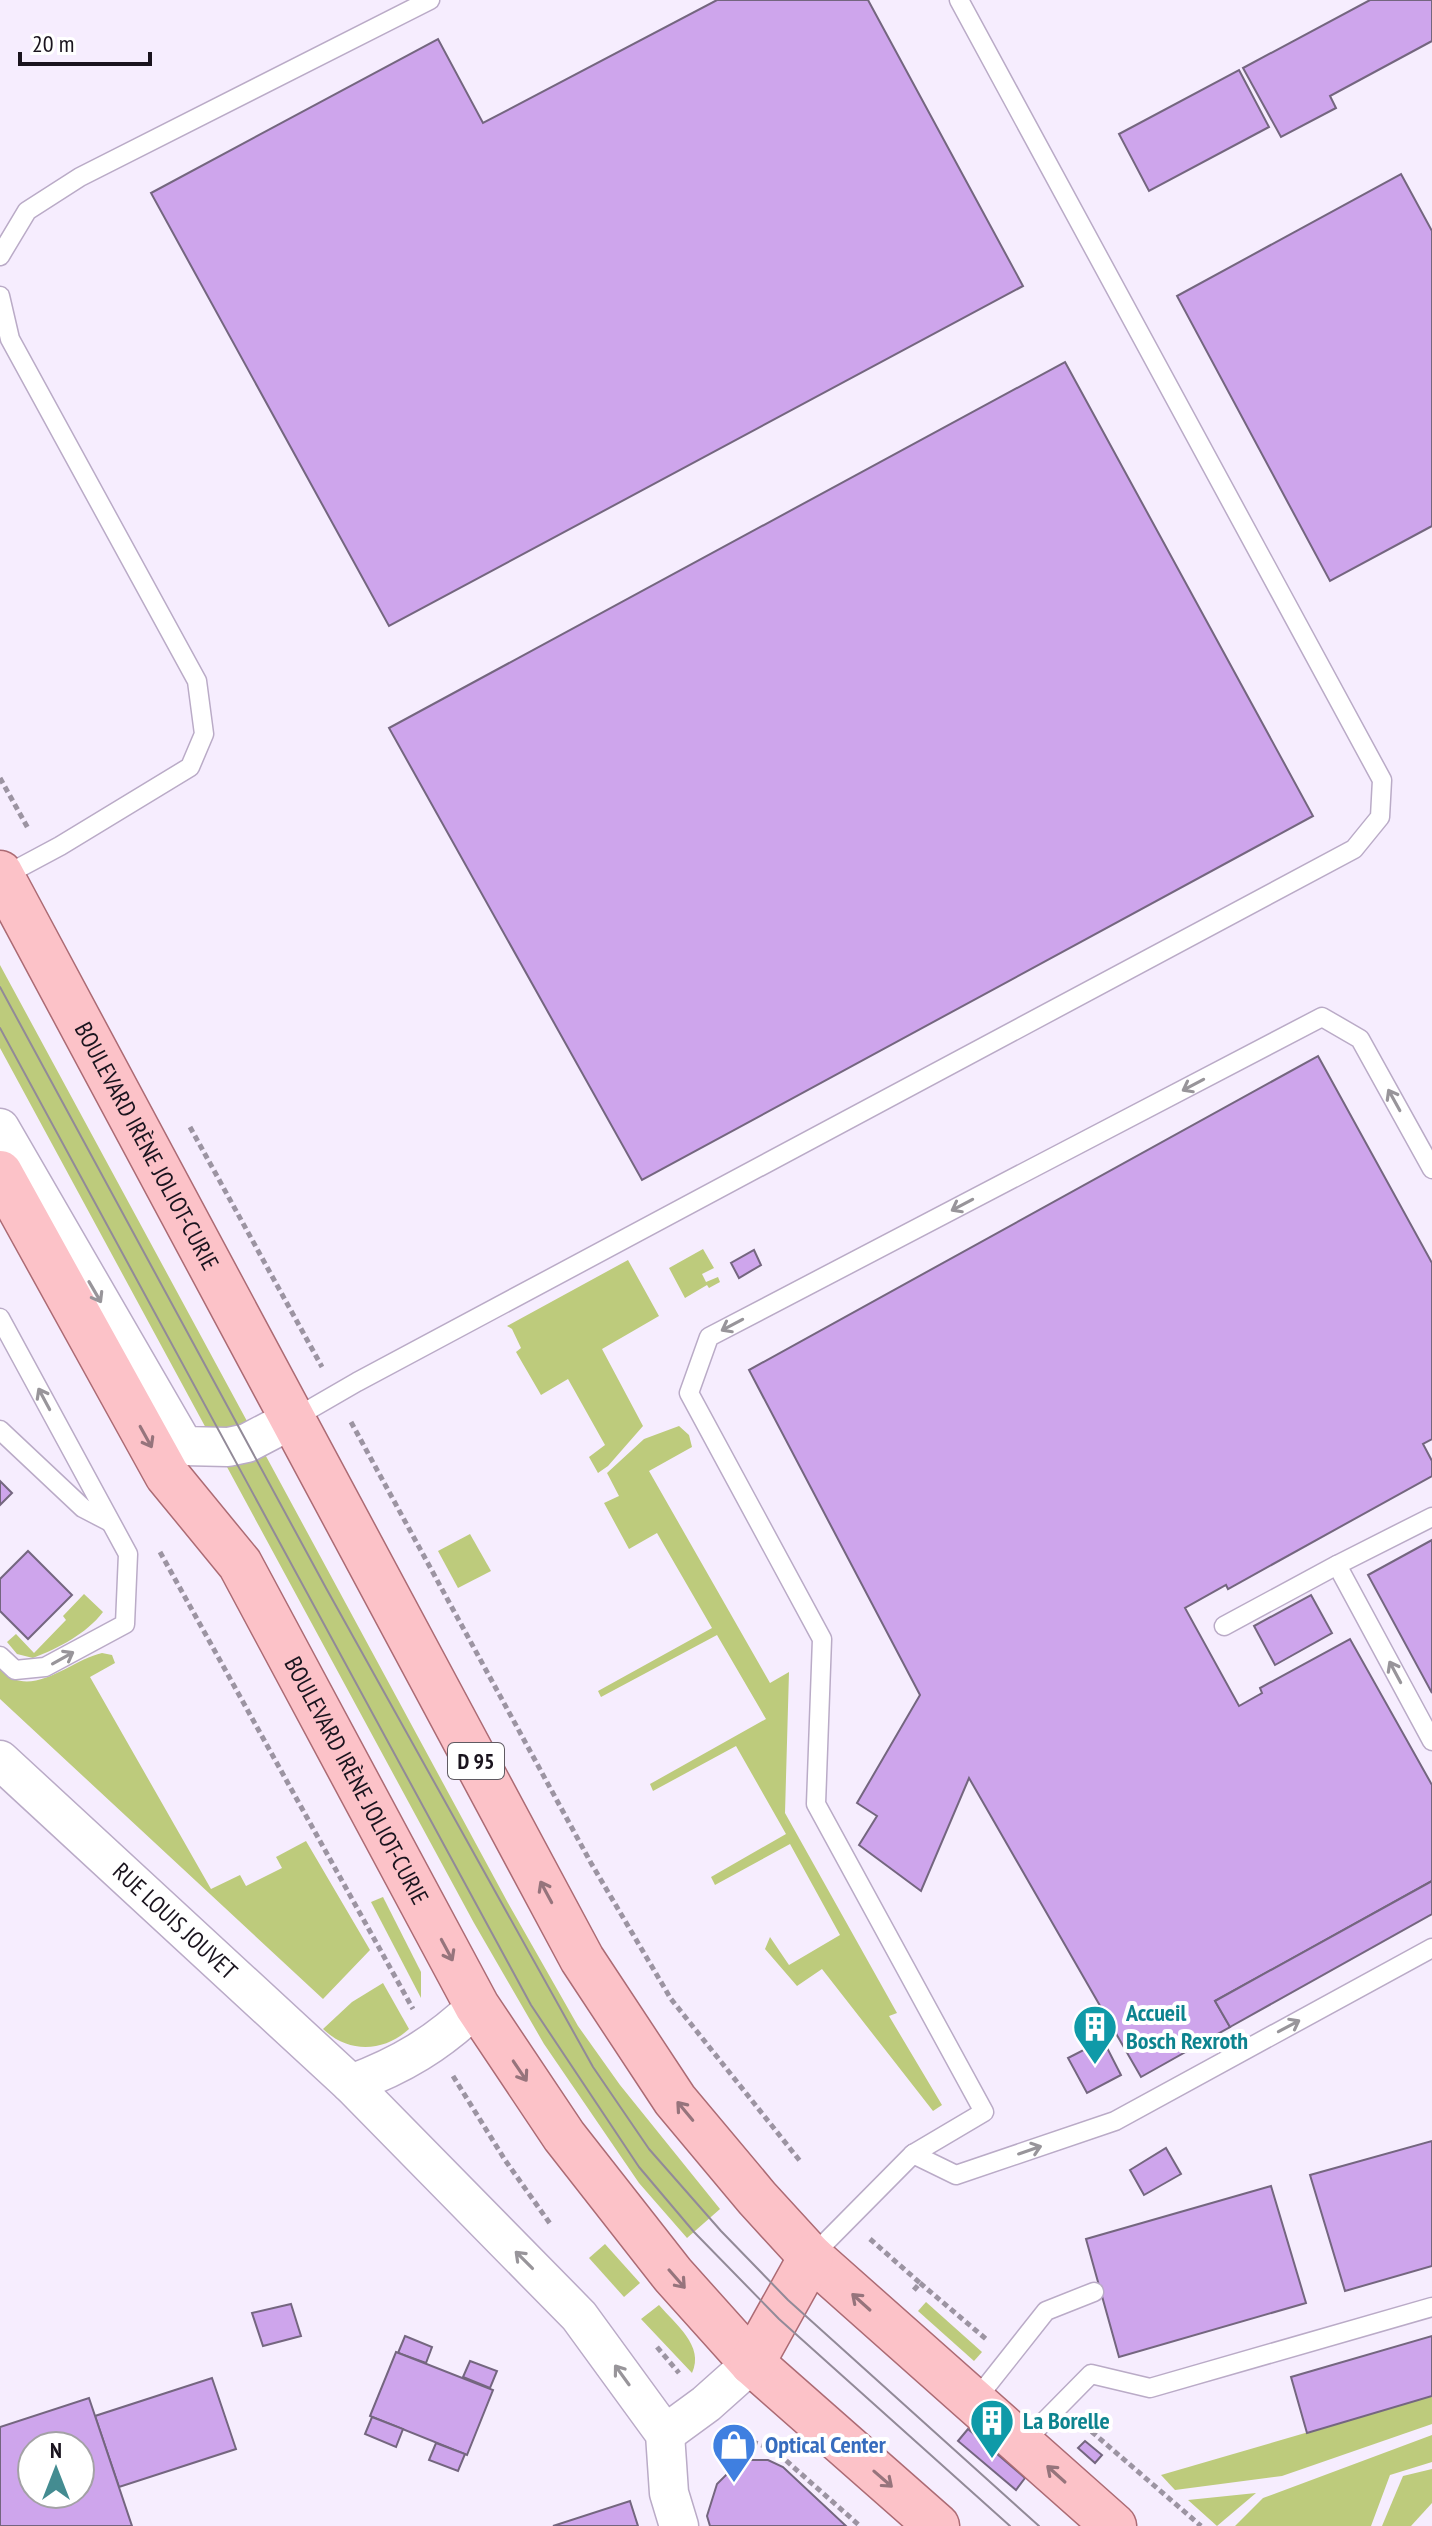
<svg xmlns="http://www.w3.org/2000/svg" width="1432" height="2526" font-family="'PT Sans Narrow',sans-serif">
<rect width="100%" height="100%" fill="#f6edfe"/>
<g fill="#bdcb7c">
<polygon points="0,965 508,1903 578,2026 620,2085 720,2209 687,2238 639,2183 544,2044 474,1923 0,1048"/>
<polygon points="703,1249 714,1268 702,1274 706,1282 718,1277 720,1282 709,1288 707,1285 685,1298 669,1268"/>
<polygon points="628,1260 659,1316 602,1349 643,1426 608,1466 598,1473 589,1457 605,1445 568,1379 541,1395 516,1352 521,1348 512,1329 507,1326"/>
<polygon points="679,1426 689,1435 692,1447 649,1471 770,1683 789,1672 785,1813 897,2013 889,2016 942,2105 933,2111 822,1969 797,1986 765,1949 770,1937 789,1965 840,1935 790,1844 715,1885 711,1877 786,1834 736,1746 653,1791 650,1784 766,1719 717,1635 601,1697 598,1691 712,1628 657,1533 629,1549 604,1503 619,1496 607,1473 644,1439"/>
<polygon points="470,1534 491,1571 458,1588 438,1551"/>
<path d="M84 1594 103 1612C86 1634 59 1648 33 1658L17 1654 7 1642 16 1634 34 1653 66 1620 63 1616Z"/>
<path d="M102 1653 112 1655 115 1663 90 1677 211 1889 240 1875 246 1886 282 1868 276 1857 306 1841 370 1950 323 1999 0 1699V1669C30 1702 70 1660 102 1653Z"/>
<polygon points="383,1897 421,1972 421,1998 371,1902"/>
<path d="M383 1983 409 2029C384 2052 349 2054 323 2029L352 2002Z"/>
<polygon points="605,2244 640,2283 624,2297 589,2258"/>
<polygon points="926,2302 982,2352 974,2361 918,2311"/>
<path d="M659 2305C675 2324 705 2346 692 2373L641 2319Z"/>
<polygon points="1432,2396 1432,2424 1282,2476 1175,2490 1161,2475"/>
<polygon points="1432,2435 1432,2462 1390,2475 1371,2526 1235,2526 1263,2498"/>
<polygon points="1432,2469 1432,2503 1411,2526 1382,2526 1403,2476"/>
<polygon points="1256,2493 1217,2526 1188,2500"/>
</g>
<g fill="#cea5ec" stroke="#74667f" stroke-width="2" fill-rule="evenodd">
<polygon points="717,0 868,0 1023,286 389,626 151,193 438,39 483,123"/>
<polygon points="1370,0 1432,0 1432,41 1330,96 1336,108 1281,137 1243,68"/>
<polygon points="1239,70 1269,127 1149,191 1119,134"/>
<polygon points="1401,174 1432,231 1432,526 1330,581 1177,296"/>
<polygon points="1065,362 1313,816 642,1180 389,728"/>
<polygon points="1318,1056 1432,1263 1432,1439 1423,1444 1432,1461 1432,1476 1228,1589 1226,1585 1185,1608 1239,1706 1262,1693 1260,1688 1350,1639 1432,1785 1432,1881 1215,2001 1230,2027 1141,2077 969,1778 921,1891 859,1845 877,1816 857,1803 920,1695 749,1370"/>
<polygon points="754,1250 761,1265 739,1278 731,1263"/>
<polygon points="0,1481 12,1493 0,1505"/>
<polygon points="1432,1540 1432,1693 1368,1575"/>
<polygon points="28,1551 72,1595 28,1639 0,1611 0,1579"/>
<polygon points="1311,1595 1332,1633 1275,1665 1254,1626"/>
<polygon points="1432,1881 1432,1914 1230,2027 1215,2001"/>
<polygon points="1103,2040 1121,2075 1087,2093 1068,2058"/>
<polygon points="1432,2141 1432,2266 1345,2291 1310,2175"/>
<polygon points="1166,2148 1181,2174 1144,2195 1130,2170"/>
<polygon points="1271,2186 1306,2303 1119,2357 1086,2239"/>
<polygon points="291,2304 301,2336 263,2346 252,2313"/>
<polygon points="405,2336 432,2347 426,2363 398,2353"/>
<polygon points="1432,2336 1432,2396 1307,2433 1291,2377"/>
<polygon points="396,2352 493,2390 467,2455 370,2416"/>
<polygon points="470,2361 497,2371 490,2388 463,2377"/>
<polygon points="212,2378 236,2449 119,2487 95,2416"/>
<path d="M89 2398 132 2526H0V2427ZM32 2446H80V2494H32Z"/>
<polygon points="372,2417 403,2429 396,2447 365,2434"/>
<polygon points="968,2429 1025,2478 1016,2490 958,2441"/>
<polygon points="1085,2441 1102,2455 1095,2463 1078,2448"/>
<polygon points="436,2443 465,2454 458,2471 429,2460"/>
<polygon points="749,2460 768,2460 783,2467 846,2526 710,2526 707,2516 717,2484 736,2465"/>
<polygon points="630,2501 638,2526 553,2526"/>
</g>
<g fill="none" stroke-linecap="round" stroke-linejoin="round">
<g stroke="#baabc7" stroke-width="21">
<g id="lane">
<polyline points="0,256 27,211 80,177 430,0"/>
<polyline points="0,296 10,339 197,681 204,734 190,767 60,846 2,877"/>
<polyline points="0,1318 128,1554 125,1624 45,1667 15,1670 0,1656"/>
<polyline points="293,1419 357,1382 1354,849 1380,817 1382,780 959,0"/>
<polyline points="0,1430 83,1508 110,1522"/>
<polyline points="1432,1517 1337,1565 1432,1741"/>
<polyline points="1224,1626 1337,1565"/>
<polyline points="913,2154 984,2112 816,1804 822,1639 689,1393 709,1337 1322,1017 1360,1039 1432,1169"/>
<polyline points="811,2257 913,2154 956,2175 1115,2121 1432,1948"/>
<polyline points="974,2402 1046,2311 1094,2292"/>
<polyline points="1022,2444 1091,2374 1150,2388 1432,2307"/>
</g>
</g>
<g stroke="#baabc7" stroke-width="41">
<g id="street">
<polyline points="0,1128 184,1446 228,1447 247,1443 293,1419"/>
<path id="s1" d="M0 1760 351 2084 579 2316 665 2434 669 2493 679 2526"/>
<path d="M351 2084C402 2065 437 2044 477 2006"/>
<polyline points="665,2434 706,2404 752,2363"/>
</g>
</g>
<g stroke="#ac6b74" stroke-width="47">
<g id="primary">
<path id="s2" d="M0 873 582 1959 675 2100 757 2198 811 2257 1114 2526"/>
<path id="s3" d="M0 1173 167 1475 240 1564 477 2006 564 2136 673 2275 752 2363 937 2526"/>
<polyline points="752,2363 811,2257"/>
</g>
</g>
<g stroke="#9c94a2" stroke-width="5" stroke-dasharray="6 4" stroke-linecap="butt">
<polyline points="0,778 29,830"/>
<polyline points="190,1127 322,1367"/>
<polyline points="351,1422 591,1863 671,1999 800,2161"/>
<polyline points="160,1552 413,2009"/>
<polyline points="453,2076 505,2160 551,2225"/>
<polyline points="870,2239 920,2283 913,2291"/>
<polyline points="920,2283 986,2339"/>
<polyline points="657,2347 679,2373"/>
<polyline points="1084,2425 1201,2526"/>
<polyline points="733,2435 773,2449 860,2526"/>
</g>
<use href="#lane" stroke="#fff" stroke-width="18"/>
<use href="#street" stroke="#fff" stroke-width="38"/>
<use href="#primary" stroke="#fcc2c8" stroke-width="44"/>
<g stroke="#928a98" stroke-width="2">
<polyline points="0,987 326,1588 593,2067 649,2149 721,2231 788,2300 1039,2526"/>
<polyline points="0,1028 531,2005 639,2167 694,2232 779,2319 1010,2526"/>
</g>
</g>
<defs><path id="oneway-shaft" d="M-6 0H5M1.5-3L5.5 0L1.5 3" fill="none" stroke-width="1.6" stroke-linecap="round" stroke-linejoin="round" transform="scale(2)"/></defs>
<g stroke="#98959a">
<use href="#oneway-shaft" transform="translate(1193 1085) rotate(152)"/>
<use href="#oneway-shaft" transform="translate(1394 1100) rotate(-119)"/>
<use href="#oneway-shaft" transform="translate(962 1205) rotate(152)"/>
<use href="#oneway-shaft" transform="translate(95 1292) rotate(60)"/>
<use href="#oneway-shaft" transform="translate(732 1325) rotate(152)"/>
<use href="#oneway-shaft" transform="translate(44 1399) rotate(-118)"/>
<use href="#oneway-shaft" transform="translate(63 1658) rotate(-29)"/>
<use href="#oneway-shaft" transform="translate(1395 1672) rotate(-118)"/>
<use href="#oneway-shaft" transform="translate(1289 2026) rotate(-28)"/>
<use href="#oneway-shaft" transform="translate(1030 2150) rotate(-19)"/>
<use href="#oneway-shaft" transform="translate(524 2260) rotate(-135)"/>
<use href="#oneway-shaft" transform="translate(622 2375) rotate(-126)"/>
</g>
<g stroke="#96747c">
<use href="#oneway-shaft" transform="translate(146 1437) rotate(61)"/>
<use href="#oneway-shaft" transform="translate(546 1892) rotate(-118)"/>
<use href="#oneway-shaft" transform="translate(447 1950) rotate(62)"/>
<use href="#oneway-shaft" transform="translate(520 2071) rotate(56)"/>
<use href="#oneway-shaft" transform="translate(685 2111) rotate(-130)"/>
<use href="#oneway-shaft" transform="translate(677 2279) rotate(49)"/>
<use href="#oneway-shaft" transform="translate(861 2302) rotate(-138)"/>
<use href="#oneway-shaft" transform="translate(1056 2474) rotate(-138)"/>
<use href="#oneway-shaft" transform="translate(883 2479) rotate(41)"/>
</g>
<defs>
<g id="building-pin" transform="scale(2.3)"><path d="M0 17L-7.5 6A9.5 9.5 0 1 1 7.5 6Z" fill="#0f9aa8" stroke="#fff"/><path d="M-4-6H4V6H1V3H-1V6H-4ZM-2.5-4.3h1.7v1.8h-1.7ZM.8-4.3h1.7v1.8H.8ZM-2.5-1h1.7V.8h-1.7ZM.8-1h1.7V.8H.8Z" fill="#fff"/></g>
<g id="shop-pin" transform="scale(2.3)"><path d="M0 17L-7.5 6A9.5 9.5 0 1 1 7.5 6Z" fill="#3f7fe0" stroke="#fff"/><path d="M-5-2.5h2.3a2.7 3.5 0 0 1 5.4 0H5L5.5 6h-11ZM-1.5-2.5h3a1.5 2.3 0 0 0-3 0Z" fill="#fff"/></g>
</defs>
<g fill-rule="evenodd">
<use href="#building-pin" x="1095" y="2027"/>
<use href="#building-pin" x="992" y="2421"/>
<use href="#shop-pin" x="734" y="2445"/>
</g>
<g text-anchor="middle" stroke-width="8" stroke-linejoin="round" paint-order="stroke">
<rect fill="#fff" stroke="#5f5a62" stroke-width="2" x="448" y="1743" width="56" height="36" rx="6"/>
<g font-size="22" font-weight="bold" fill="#1a141e">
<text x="476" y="1769">D 95</text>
</g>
<g font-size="24" fill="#1a141e" stroke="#fff">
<text dy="8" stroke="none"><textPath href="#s2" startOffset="310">BOULEVARD IRÈNE JOLIOT-CURIE</textPath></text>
<text dy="8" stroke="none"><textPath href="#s3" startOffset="706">BOULEVARD IRÈNE JOLIOT-CURIE</textPath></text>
<text dy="8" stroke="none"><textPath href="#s1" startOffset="238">RUE LOUIS JOUVET</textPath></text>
</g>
<g font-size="24" font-weight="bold" fill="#0d838f" stroke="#fff" text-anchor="start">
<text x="1126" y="2021">Accueil<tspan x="1126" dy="28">Bosch Rexroth</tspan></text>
<text x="1023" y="2429">La Borelle</text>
</g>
<g font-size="24" font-weight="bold" fill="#366cbe" stroke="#fff" text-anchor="start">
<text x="765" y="2453">Optical Center</text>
</g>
</g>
<g transform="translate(56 2470)"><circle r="38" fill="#ffffff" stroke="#a3a1a5" stroke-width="2"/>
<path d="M0-6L14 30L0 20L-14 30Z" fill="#448c91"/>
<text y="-12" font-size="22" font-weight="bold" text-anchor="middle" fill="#1a141e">N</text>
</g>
<path d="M20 52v12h130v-12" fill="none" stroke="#1a141e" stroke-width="4"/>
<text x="32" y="52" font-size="24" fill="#1a141e" stroke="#ffffff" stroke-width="6" paint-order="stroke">20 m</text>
</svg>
